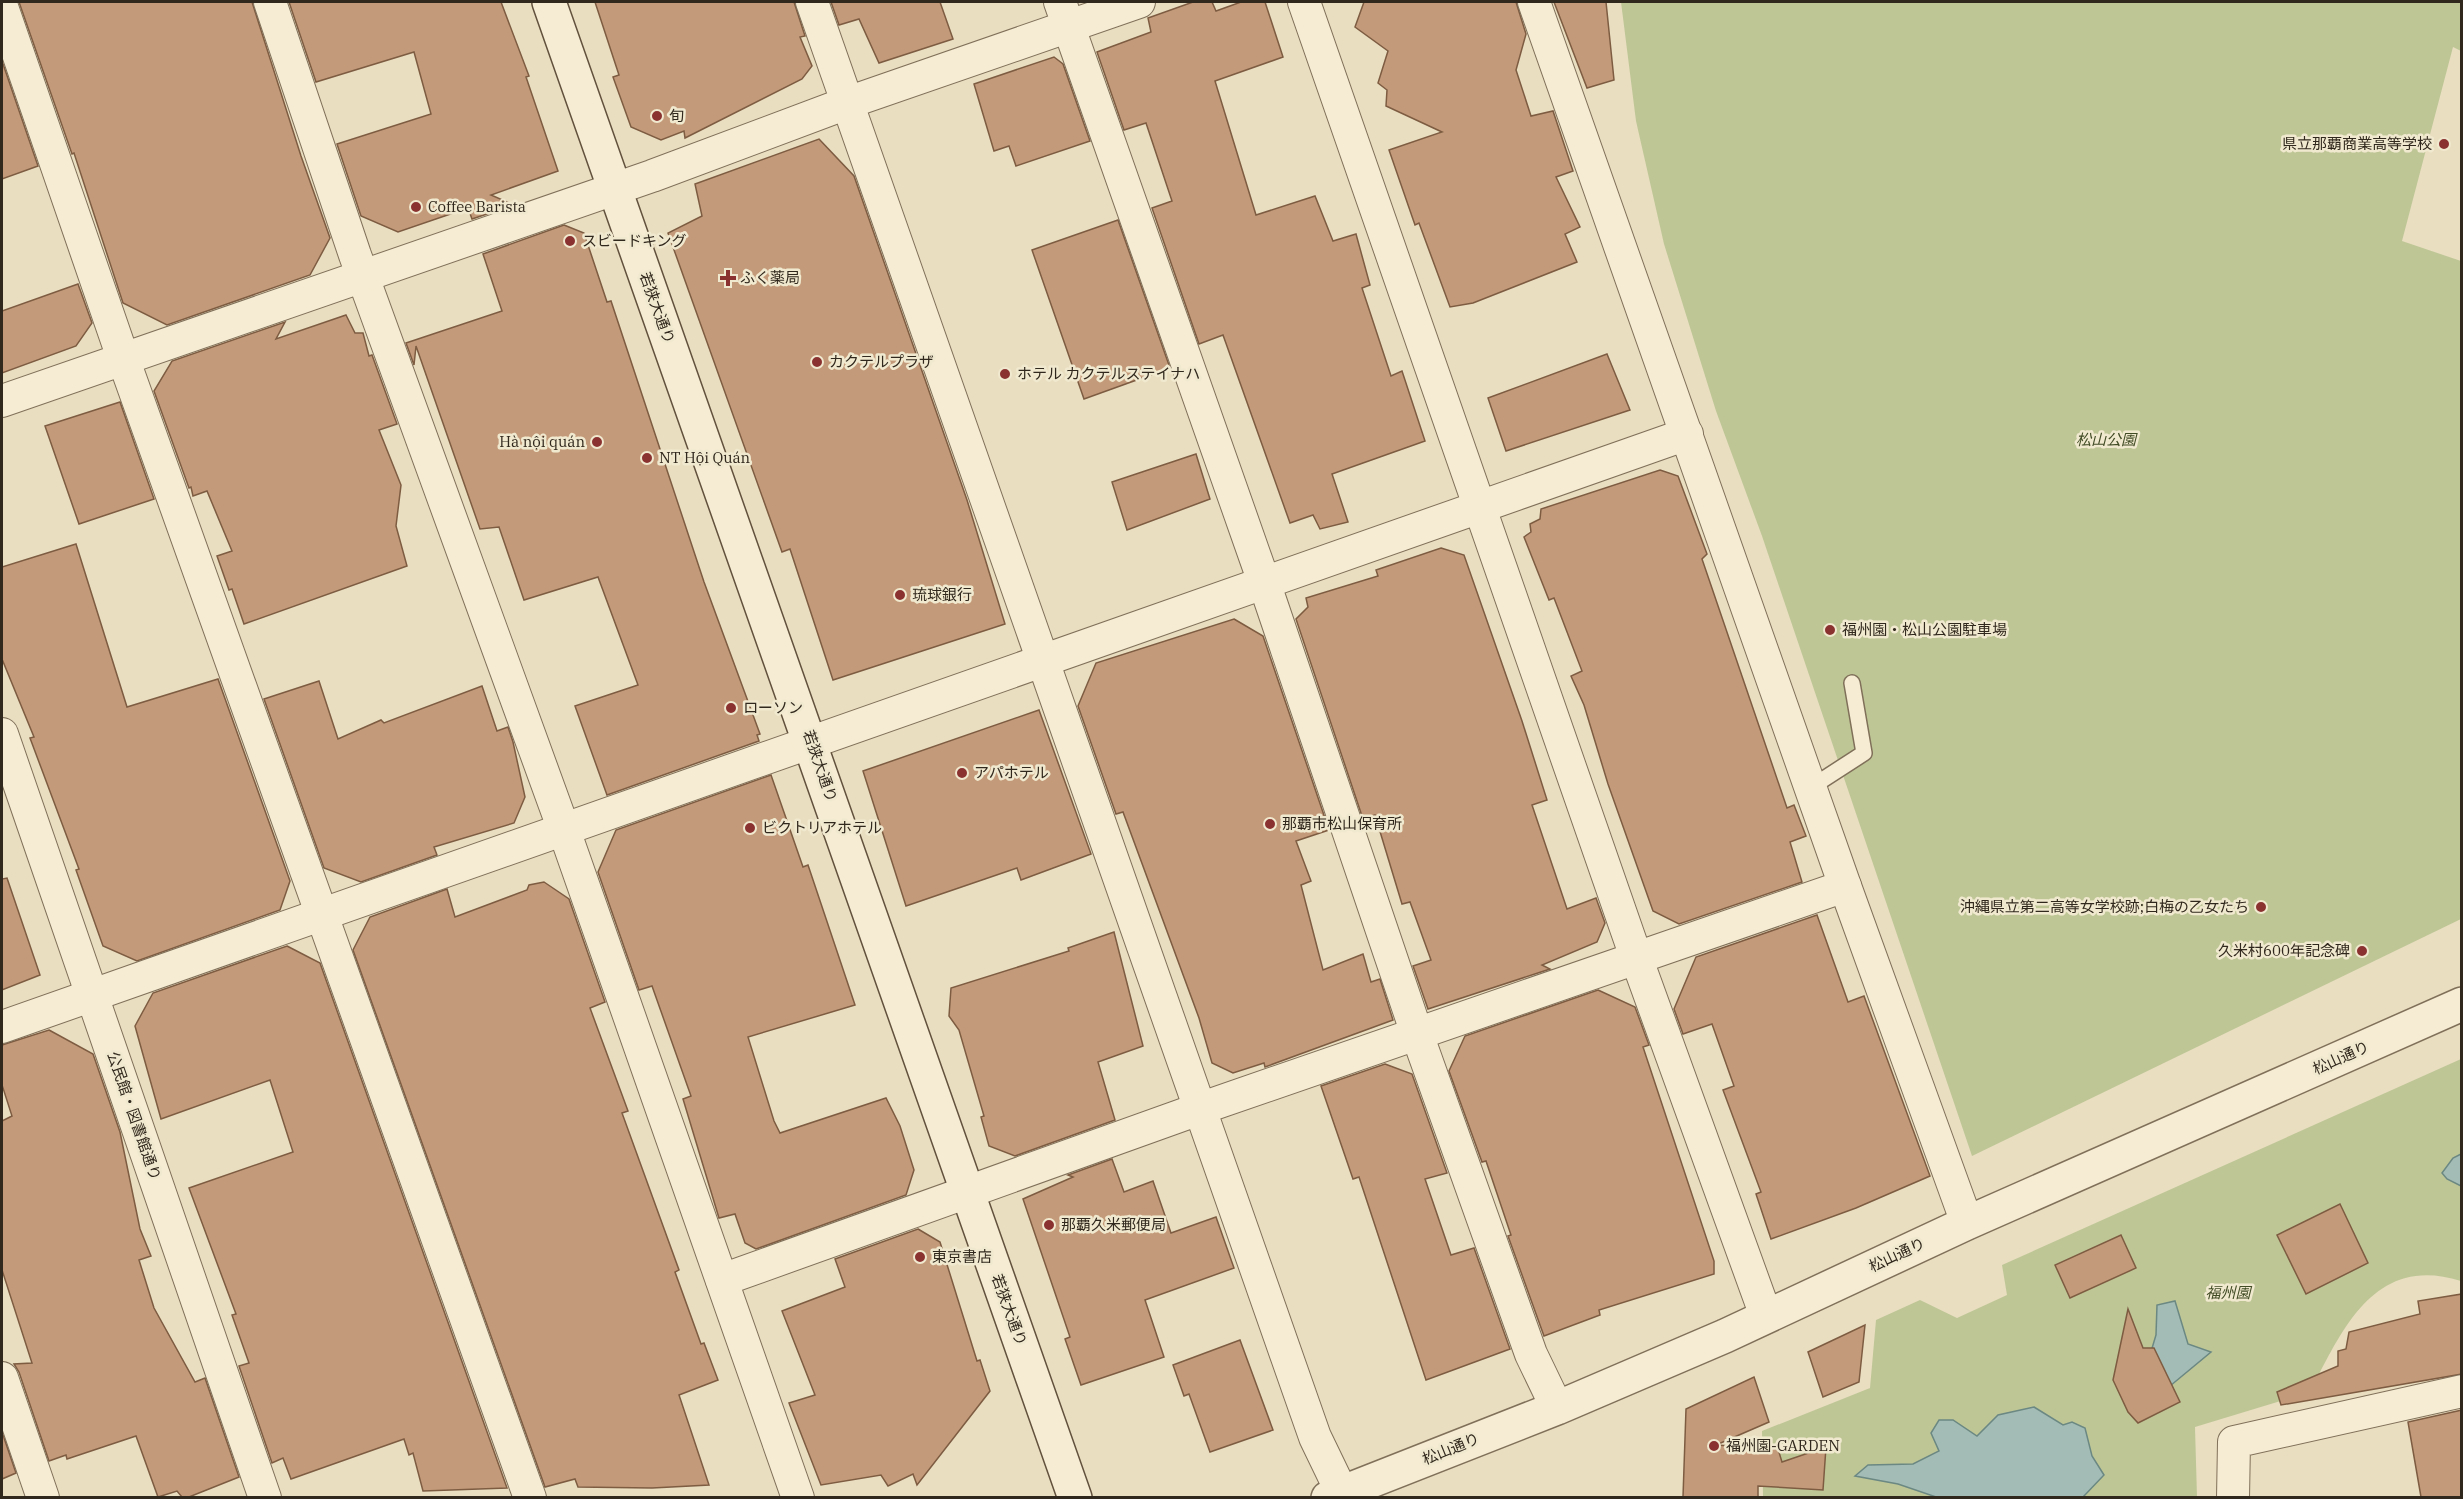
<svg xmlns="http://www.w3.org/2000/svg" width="2463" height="1499" font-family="'IBM Plex Serif','Noto Sans JP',serif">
<rect width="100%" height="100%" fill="#e9dec0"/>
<g fill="#bec696">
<polygon points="1621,2 2461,2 2461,51 2453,47 2402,241 2461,261 2461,919 1972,1156 1762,536 1716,411 1664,244 1636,121"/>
<path d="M2461 1059V1281C2375 1254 2343 1328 2310 1392L2195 1427 2197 1497H1763L1762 1431 1870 1388 1876 1320 1920 1300 1957 1318 2007 1295 2002 1265Z"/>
</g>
<g fill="#a3bcb5" stroke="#6b8882" stroke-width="1.5">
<polygon points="2461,1154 2461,1186 2447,1179 2442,1173 2453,1158"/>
<polygon points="2175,1301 2188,1344 2211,1352 2164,1391 2147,1365 2156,1335 2157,1305"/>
<polygon points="2034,1407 2063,1425 2072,1422 2085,1428 2092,1456 2104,1475 2083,1497 1936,1497 1898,1484 1855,1476 1868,1465 1913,1464 1939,1451 1931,1433 1939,1420 1953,1420 1977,1436 1998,1415"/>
</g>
<g fill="#c49b7a" stroke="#7d5c42" stroke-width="1.5">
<polygon points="19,2 252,2 301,156 330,238 310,275 167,325 123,303 74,153 72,154"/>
<polygon points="289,2 501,2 529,76 526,77 558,171 491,195 514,205 472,219 468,208 398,232 361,216 337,144 431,114 414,52 316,82"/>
<polygon points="595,2 794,2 805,36 800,37 812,66 802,79 685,138 684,131 661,140 631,127 613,77 619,75"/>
<polygon points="831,2 940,2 953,39 879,63 859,19 839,25"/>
<polygon points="1193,2 1212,2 1216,11 1241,2 1265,2 1283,57 1215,81 1256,215 1315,196 1333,241 1356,234 1370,285 1362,288 1391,376 1402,371 1425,441 1332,474 1348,522 1320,529 1313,515 1290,523 1223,335 1199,344 1152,208 1172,201 1146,123 1124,130 1097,52 1151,32 1148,18"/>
<polygon points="1364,2 1516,2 1526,34 1516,70 1531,116 1553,111 1573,171 1556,177 1580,227 1565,234 1577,262 1473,303 1450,307 1419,223 1415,225 1389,150 1442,132 1386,106 1387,90 1378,83 1388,51 1355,27"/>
<polygon points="1554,2 1606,2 1614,80 1587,88"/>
<polygon points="1054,57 1063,64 1090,141 1016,166 1009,146 994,151 974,84"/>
<polygon points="2,61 38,166 2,179"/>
<polygon points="819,139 854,176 967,500 1005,624 833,680 790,549 782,552 668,233 702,216 695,184"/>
<polygon points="1118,220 1170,368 1084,399 1032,250"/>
<polygon points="564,225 584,233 607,302 611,301 704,582 760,734 757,735 759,741 607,795 575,706 638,685 598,577 524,600 499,527 480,529 416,346 414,365 406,343 502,311 483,254"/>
<polygon points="78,284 92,323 76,346 2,373 2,311"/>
<polygon points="346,315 355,333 363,333 369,356 372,355 397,424 379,430 401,485 396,526 407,566 244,624 232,589 229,590 217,556 232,551 207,491 193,496 191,487 189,488 154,391 172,361 285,322 276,339"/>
<polygon points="1607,354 1630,410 1506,451 1488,398"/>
<polygon points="120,402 154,499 79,524 45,426"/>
<polygon points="1196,454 1210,499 1127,530 1112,482"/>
<polygon points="1660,470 1678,476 1707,554 1702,559 1787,808 1794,805 1806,836 1790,842 1802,882 1679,924 1653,911 1608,784 1584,705 1571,676 1582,671 1554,598 1549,600 1524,537 1531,532 1530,524 1540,519 1541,509"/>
<polygon points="76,544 127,707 218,679 290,881 280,910 137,961 103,946 76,870 79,869 30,738 34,737 2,659 2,567"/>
<polygon points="1441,548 1464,555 1522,721 1547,800 1532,805 1567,909 1596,898 1605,923 1597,942 1542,965 1550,969 1428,1009 1413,966 1431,960 1410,902 1402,904 1375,815 1363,819 1296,619 1308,607 1306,598 1378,576 1376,570"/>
<polygon points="1234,619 1263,636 1329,830 1296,841 1311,881 1301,885 1323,970 1363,954 1371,982 1380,979 1393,1020 1265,1067 1264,1063 1233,1073 1212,1063 1199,1018 1123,812 1116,814 1078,706 1096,663"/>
<polygon points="319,681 338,739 381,720 384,723 482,686 497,731 508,727 513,742 525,797 514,823 434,847 437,855 361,882 324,868 264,699"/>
<polygon points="1039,710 1091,854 1021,880 1017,868 906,906 863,771"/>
<polygon points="771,775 803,867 808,865 855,1005 748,1037 774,1121 780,1133 886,1098 900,1126 914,1170 906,1195 756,1249 745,1243 735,1214 719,1218 683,1099 691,1096 652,986 639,990 598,872 616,830"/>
<polygon points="7,878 40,975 2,990 2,879"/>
<polygon points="544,882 569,899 605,1002 590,1008 628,1111 622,1113 679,1270 675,1272 701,1344 704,1343 718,1380 679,1395 709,1485 652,1488 578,1487 575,1479 545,1487 353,950 370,917 447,889 455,917 527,890 529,885"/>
<polygon points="1817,915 1848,1002 1864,996 1930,1176 1856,1208 1771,1239 1756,1194 1761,1192 1723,1090 1734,1086 1712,1024 1683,1034 1674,1009 1696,957"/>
<polygon points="1114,932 1143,1046 1098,1062 1115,1120 1015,1156 989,1146 981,1117 984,1116 959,1030 949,1016 951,988 1069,951 1068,948"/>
<polygon points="287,946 320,963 507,1488 423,1491 413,1453 409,1455 404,1439 291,1479 283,1458 272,1463 239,1366 249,1363 232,1315 236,1314 189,1188 293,1152 270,1080 161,1119 135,1026 153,993"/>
<polygon points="1598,990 1635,1007 1649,1045 1643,1047 1714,1261 1714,1274 1599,1310 1600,1315 1544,1336 1508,1236 1511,1235 1486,1161 1482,1162 1449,1071 1465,1036"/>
<polygon points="49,1030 93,1054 120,1132 140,1229 151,1256 139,1260 154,1308 195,1382 205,1378 239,1477 189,1497 182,1497 177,1491 158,1497 136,1436 67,1459 66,1455 49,1461 19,1372 14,1364 32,1363 2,1270 2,1121 12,1116 2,1085 2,1045"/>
<polygon points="1385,1064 1412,1074 1447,1173 1425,1179 1451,1255 1474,1248 1510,1349 1426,1380 1359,1177 1353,1179 1321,1086"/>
<polygon points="1112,1159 1124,1192 1153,1181 1171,1233 1216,1217 1234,1268 1145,1300 1164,1357 1081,1385 1065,1339 1070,1337 1023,1199 1073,1177 1068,1175"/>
<polygon points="2340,1204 2368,1263 2306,1294 2277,1235"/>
<polygon points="918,1229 940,1242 977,1361 980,1360 990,1391 917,1485 913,1474 888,1486 881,1475 821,1485 789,1403 815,1395 782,1311 845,1287 835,1259"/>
<polygon points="2121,1235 2136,1268 2070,1298 2055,1265"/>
<polygon points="2462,1294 2462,1374 2281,1405 2277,1392 2338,1366 2338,1351 2346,1349 2349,1332 2420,1314 2418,1301"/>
<polygon points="2128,1309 2143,1348 2154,1348 2180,1402 2138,1423 2128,1412 2113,1380"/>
<polygon points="1865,1325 1859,1382 1823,1397 1808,1352"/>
<polygon points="1240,1340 1273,1430 1210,1452 1189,1394 1184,1396 1173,1365"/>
<polygon points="1754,1377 1769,1422 1716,1445 1778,1449 1782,1462 1826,1447 1823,1490 1758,1486 1758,1497 1683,1497 1686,1409"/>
<polygon points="2462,1410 2462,1497 2421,1497 2408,1422"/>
<polygon points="2,1432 16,1473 2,1479"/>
</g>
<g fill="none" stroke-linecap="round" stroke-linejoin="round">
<g stroke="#80705a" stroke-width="18">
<polyline id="service" points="1810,788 1864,753 1852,683"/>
</g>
<g stroke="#80705a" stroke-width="34">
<g id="minor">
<polyline points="270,2 355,255 564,830 798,1498"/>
<polyline points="812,2 1315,1437 1342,1493"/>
<polyline points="1060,2 1265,585 1417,1034 1531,1354 1557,1408"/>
<polyline points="1304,2 1636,957 1766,1316"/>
<polyline points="1534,2 1845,886 1967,1223"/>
<polyline points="2,7 123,358 530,1498"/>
<polyline points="2,401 652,176 847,103 1139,2"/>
<polyline points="2,734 265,1498"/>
<polyline points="2,1027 1687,434"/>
<polyline points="722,1280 1199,1109 1845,886"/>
<polyline points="2,1378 43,1498"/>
<polyline points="2233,1498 2234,1442 2462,1391"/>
</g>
</g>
<g stroke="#80705a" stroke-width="36">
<polyline id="tertiary" points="1328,1498 1557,1408 1725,1336 1967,1223 2462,1004"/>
</g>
<g stroke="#62513d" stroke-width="36">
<polyline id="secondary" points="549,2 1075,1498"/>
</g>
<use href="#service" stroke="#f5ecd3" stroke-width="15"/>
<use href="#minor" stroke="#f5ecd3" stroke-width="32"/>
<use href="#tertiary" stroke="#f5ecd3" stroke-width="33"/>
<use href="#secondary" stroke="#f5ecd3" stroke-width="33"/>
</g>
<g fill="#8a3230" stroke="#f1e9cf" stroke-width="2">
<circle cx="657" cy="116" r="6"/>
<circle cx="2444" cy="144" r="6"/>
<circle cx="416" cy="207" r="6"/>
<circle cx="570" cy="241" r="6"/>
<path d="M725 269h6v6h6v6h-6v6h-6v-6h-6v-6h6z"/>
<circle cx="817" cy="362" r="6"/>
<circle cx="1005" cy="374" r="6"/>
<circle cx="597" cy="442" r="6"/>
<circle cx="647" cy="458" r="6"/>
<circle cx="900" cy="595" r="6"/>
<circle cx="1830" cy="630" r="6"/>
<circle cx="731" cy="708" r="6"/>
<circle cx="962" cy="773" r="6"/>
<circle cx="1270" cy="824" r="6"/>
<circle cx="750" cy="828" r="6"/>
<circle cx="2261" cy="907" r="6"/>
<circle cx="2362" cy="951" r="6"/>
<circle cx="1049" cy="1225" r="6"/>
<circle cx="920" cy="1257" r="6"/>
<circle cx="1714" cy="1446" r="6"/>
</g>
<g text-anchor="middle" stroke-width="5" stroke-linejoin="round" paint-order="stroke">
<g font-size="15" fill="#31281d" stroke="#f1e9cf" text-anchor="start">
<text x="669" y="121">旬</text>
<text x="2432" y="149" text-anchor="end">県立那覇商業高等学校</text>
<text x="428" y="212">Coffee Barista</text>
<text x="582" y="246">スビードキング</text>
<text x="740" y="283">ふく薬局</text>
<text x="829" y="367">カクテルプラザ</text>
<text x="1017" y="379">ホテル カクテルステイナハ</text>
<text x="585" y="447" text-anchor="end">Hà nội quán</text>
<text x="659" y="463">NT Hội Quán</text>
<text x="912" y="600">琉球銀行</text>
<text x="1842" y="635">福州園・松山公園駐車場</text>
<text x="743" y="713">ローソン</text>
<text x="974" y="778">アパホテル</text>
<text x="1282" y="829">那覇市松山保育所</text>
<text x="762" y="833">ビクトリアホテル</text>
<text x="2249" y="912" text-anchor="end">沖縄県立第二高等女学校跡;白梅の乙女たち</text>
<text x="2350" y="956" text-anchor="end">久米村600年記念碑</text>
<text x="1061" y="1230">那覇久米郵便局</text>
<text x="932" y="1262">東京書店</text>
<text x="1726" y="1451">福州園-GARDEN</text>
</g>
<g font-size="15" fill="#31281d" stroke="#f1e9cf">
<text transform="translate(657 308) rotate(70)" y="5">若狭大通り</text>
<text transform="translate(820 766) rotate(71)" y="5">若狭大通り</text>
<text transform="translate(2341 1058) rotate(-24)" y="5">松山通り</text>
<text transform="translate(134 1116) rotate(71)" y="5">公民館・図書館通り</text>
<text transform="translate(1897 1255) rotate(-25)" y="5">松山通り</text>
<text transform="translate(1009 1310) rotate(70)" y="5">若狭大通り</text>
<text transform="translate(1451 1449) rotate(-22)" y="5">松山通り</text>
</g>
<g font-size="15" font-style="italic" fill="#414c25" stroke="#f1e9cf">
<text x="2106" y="445">松山公園</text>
<text x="2228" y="1298">福州園</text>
</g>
</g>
<rect width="2463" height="1499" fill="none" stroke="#31281d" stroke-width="6"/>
</svg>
